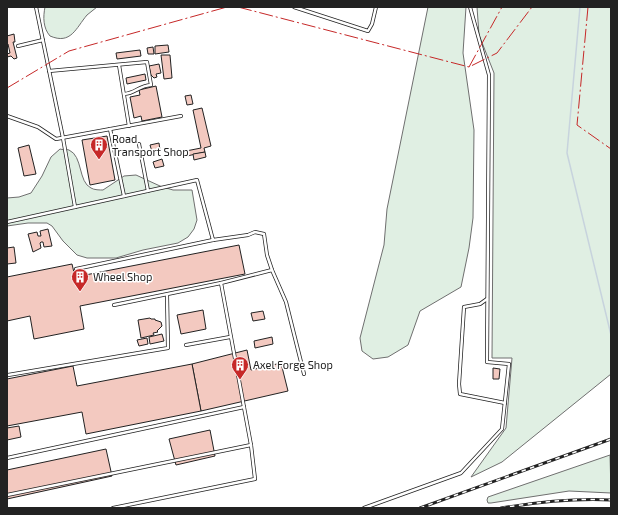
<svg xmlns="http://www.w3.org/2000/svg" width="618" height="515" font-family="'Exo 2',sans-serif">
<rect width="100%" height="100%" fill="#fff"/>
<g fill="#e0efe3" stroke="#6f6f6f">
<path d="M45 7H97C94 10 90 12 87 15 76 28 71 45 50 36 43 28 43 17 45 7Z"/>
<polygon points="428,7 466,7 463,53 474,130 473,218 469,248 461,287 420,311 408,345 388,357 373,359 362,351 360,338 384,245 387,209"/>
<polygon points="477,7 611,7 611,374 502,462 471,477 506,428 512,358 492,358 494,73 479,35"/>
<path d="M60 149C62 150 67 149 69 150 83 156 78 182 91 188 94 190 100 190 103 190L124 176 136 175 160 186 173 190H192L197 220 194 229 188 237 178 243 143 250 116 258H87L77 255 63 241 52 226 47 223H28L7 226V198L19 197 31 193 42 176 51 157Z"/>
<polygon points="610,455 611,493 569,491 491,503 488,503 487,500 488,497"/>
</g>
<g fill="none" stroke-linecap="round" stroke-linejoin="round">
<polyline stroke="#c7d3dd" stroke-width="1.5" points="580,7 567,153 611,335"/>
</g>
<g fill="#f3c9c0" stroke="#222">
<polygon points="14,34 15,42 13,42 17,58 14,59 11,56 7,57 7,54 10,53 8,44 7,45 7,36"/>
<polygon points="168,45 169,52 155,54 155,46"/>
<polygon points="153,47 154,54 148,54 147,48"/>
<polygon points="140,50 141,56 117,59 116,53"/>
<polygon points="161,55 170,55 172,78 164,79"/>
<polygon points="159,64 161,73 156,74 157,77 154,78 151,75 149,66"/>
<polygon points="145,74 146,80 127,84 126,78"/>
<polygon points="156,86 162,117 142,121 141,116 134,118 130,97 140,95 139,90"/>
<polygon points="191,95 193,104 187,105 185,96"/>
<polygon points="202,108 211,146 204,148 205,152 187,156 186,151 201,148 193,110"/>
<polygon points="107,136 115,180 90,185 82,140"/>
<polygon points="159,143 160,150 152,152 150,145"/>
<polygon points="29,145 36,174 24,176 18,148"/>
<polygon points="205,152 206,157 194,160 193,154"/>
<polygon points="162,159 164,166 155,168 153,162"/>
<polygon points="48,229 52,246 44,247 43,242 41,242 40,243 41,248 33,252 28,234 37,232 38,236 41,236 40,231"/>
<polygon points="239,245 245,274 80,306 84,329 34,339 30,316 7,321 7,277 72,264 75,277"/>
<polygon points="14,247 16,263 7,264 7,248"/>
<polygon points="203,310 206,329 181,334 177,315"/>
<polygon points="263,311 265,319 253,321 251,313"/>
<polygon points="150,318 151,319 155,319 155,320 161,322 162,326 157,331 158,332 153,333 154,335 141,338 138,320"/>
<polygon points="162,334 164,341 150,344 149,337"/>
<polygon points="272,337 273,344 255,348 254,341"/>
<polygon points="147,338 148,344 139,346 137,340"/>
<polygon points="247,350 251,370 281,363 288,391 201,411 192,364"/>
<polygon points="192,364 201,411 86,434 82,412 7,426 7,379 73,366 77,386"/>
<polygon points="493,368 500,369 499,379 493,379"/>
<polygon points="19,426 21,437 7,440 7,428"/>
<polygon points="210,430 215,456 176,465 169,439"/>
<polygon points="106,449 112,476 7,499 7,470"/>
</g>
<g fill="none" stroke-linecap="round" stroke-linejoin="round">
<g stroke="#222" stroke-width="4">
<g id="service">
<polyline points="36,7 63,138 75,207"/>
<polyline points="294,7 368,31 372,24 376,7"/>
<polyline points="18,46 43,40"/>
<polyline points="119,65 129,126"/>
<path d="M49 71 147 62 151 85C138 86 136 93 124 94"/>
<polyline points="7,116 38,127 56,139 181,116"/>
<polyline points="110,129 124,196"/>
<polyline points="139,144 148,191"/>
<polyline points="7,222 197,180 213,240 248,235 255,232 264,234 267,255 272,270 221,283 251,445 7,495"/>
<polyline points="76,269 213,240"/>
<polyline points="272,270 286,302 304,374"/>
<polyline points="487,299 480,304 464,307 459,384 460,394 505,403"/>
<polyline points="114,305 221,283"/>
<polyline points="186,345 230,337"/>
<polyline points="8,375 168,348 167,295"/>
<polyline points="7,458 244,407"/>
<polyline points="113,508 255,479 251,445"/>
<polyline points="364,508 461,473 502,429 509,364 487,362 489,75 470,7"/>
</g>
</g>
<use href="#service" stroke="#fff" stroke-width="2.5"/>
<g stroke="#222" stroke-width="3">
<g id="rail">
<polyline points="420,508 611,439"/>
<path d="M501 508C538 502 574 498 611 500"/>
</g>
</g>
<use href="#rail" stroke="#fff" stroke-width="1.5" stroke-dasharray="4.5" stroke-linecap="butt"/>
<g stroke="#c62828" stroke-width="1" stroke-dasharray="14 3 2 3" stroke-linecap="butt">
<polyline points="238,7 469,67 497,53 532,7"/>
<polyline points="588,7 577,125 611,149"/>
<polyline points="469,67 502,7"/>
<polyline points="7,88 69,51 227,7"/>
</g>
</g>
<defs>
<g id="building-pin" transform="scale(0.9)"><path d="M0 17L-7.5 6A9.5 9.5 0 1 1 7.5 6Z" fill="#c62828" stroke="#fff"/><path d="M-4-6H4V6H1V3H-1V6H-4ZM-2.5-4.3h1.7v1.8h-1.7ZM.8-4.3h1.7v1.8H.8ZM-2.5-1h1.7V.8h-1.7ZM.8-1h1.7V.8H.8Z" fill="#fff"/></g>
</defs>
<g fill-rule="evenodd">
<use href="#building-pin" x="99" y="145"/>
<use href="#building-pin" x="80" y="277"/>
<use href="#building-pin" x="240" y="365"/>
</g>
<g text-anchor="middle" stroke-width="3" stroke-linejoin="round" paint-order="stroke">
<g font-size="11" fill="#222" stroke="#fff" text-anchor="start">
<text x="112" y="143">Road<tspan x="112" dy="13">Transport Shop</tspan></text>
<text x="93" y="281">Wheel Shop</text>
<text x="253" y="369">Axel Forge Shop</text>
</g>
</g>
<rect width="618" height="515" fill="none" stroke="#222222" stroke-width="16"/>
</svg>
